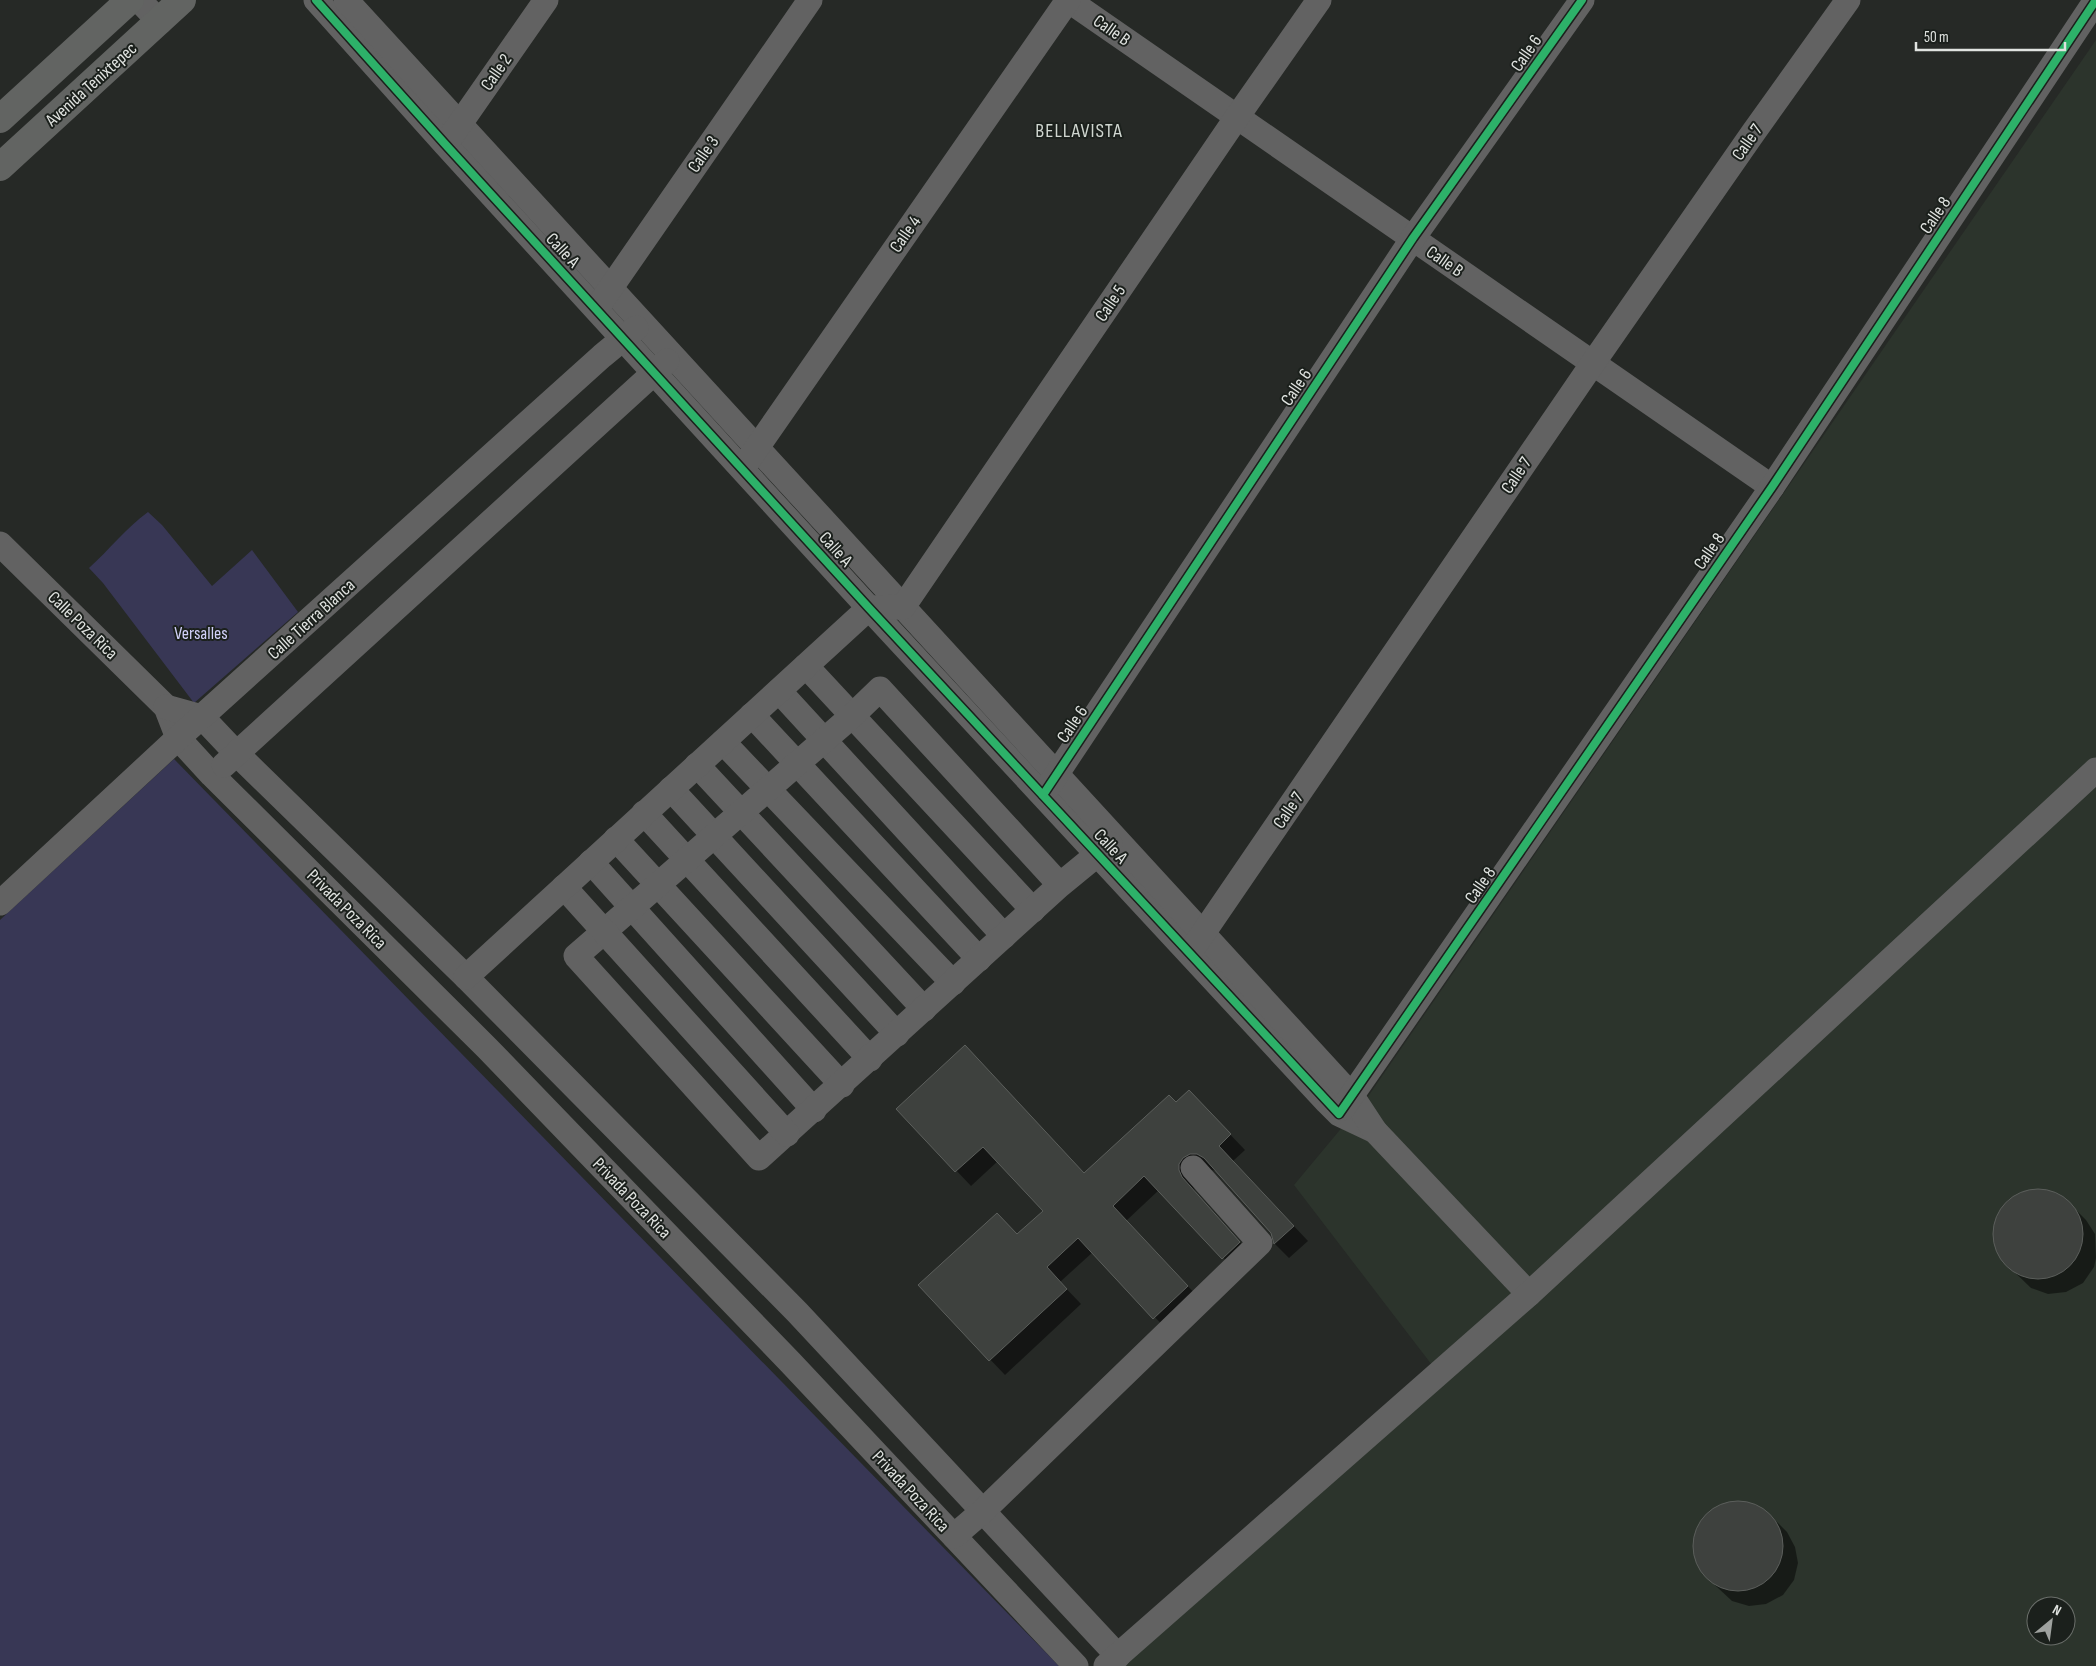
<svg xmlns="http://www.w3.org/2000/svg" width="2096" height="1666" font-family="'Sofia Sans Condensed',sans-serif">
<rect width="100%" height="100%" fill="#262926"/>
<path fill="#2c342c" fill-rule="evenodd" d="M2096 40V1666H1099L1435 1369 1294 1185 1369 1095ZM2036 1606H2066V1636H2036Z"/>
<g fill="#383755">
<path d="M148 512 162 525 212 586 252 550 298 612 194 703 103 583 89 568C109 550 126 528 148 512Z"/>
<polygon points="174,759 1059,1666 0,1666 0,920"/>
</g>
<g fill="#0007">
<polygon points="1176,1103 1203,1106 1245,1150 1233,1161 1308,1241 1289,1258 1275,1244 1272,1233 1216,1171 1205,1168 1193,1186 1196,1193 1253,1257 1237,1272 1159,1190 1126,1221 1202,1301 1169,1332 1093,1252 1060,1282 1081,1304 1005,1375 920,1286 1018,1236 1045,1211 998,1161 971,1186 898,1109 1085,1175"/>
<polygon points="2042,1189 2059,1195 2071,1205 2086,1220 2095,1234 2096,1258 2094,1267 2083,1283 2066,1292 2048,1294 2031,1288 2003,1261 1995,1245 1993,1230 1997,1215 2008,1200 2023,1192"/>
<polygon points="1743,1502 1759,1507 1772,1517 1787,1532 1795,1547 1798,1563 1794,1580 1783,1595 1766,1604 1749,1606 1732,1601 1703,1574 1695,1558 1693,1543 1697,1528 1708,1513 1724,1504"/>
</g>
<g fill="#3e413e" stroke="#5c5f5c">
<polygon points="965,1045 1084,1173 1169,1095 1176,1102 1189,1090 1231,1134 1219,1146 1294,1226 1274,1244 1271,1233 1204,1158 1197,1154 1190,1154 1183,1158 1179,1164 1179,1170 1182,1177 1240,1242 1222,1259 1144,1176 1113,1206 1188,1286 1153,1319 1078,1238 1047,1267 1067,1289 989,1361 918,1285 997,1213 1017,1234 1043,1211 983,1147 955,1172 896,1109"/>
<circle cx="2038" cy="1234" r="45"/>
<circle cx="1738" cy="1546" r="45"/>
</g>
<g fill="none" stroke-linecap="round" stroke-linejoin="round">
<g stroke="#626262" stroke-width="25">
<polyline points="139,0 160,22"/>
<polyline points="316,0 445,144 869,608 1327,1102 1339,1114 1375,1131"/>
<polyline points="346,0 1352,1096 1375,1131 1529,1294"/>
<polyline points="1068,0 1772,487"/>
<polyline points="450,138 546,0"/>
<polyline points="601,302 810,0"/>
<polyline points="747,462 1068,0"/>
<polyline points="0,544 166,707 178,738 212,775 487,1048 790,1362 1076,1666"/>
<polyline points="806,666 1033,910"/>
<polyline points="779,691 1004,936"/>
<polyline points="166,707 202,717 236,753 466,977 797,1312 1118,1656"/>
<polyline points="752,715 979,959"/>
<polyline points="723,742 953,983"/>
<polyline points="224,765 667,361"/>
<polyline points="697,765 924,1009"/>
<polyline points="1048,787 1413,238 1582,0"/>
<polyline points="671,789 897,1034"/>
<polyline points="644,813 870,1059"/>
<polyline points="616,839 842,1085"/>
<polyline points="591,862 814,1110"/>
<polyline points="1060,885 880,689 852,716 576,956 759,1158 1060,885 1110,844"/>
<polyline points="564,887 787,1134"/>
<polyline points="0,903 178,738 602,356 636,328"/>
<polyline points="1193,948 1593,363 1753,133 1848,0"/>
<polyline points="466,977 869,608 903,607 1237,117 1319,0"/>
<polyline points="1343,1108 1772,487 2096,0"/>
<polyline points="954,1536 983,1511 1260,1243 1193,1168"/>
<polyline points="1106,1666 1529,1294 2096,770"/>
</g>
<g stroke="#626462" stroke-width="28">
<polyline points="0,119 130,0"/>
<polyline points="0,167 182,0"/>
</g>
<g stroke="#1b201c" stroke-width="11">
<g id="cycleway">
<polyline points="316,0 445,144 869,608 1339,1114 1772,487 2096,0"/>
<polyline points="1043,795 1413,238 1582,0"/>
</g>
</g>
<use href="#cycleway" stroke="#2db169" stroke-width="8"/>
</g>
<g text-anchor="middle" stroke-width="4" stroke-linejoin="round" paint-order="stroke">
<g font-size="18" fill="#e0e3e0" stroke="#1b201c">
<text transform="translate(1112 30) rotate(35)" y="6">Calle B</text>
<text transform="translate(1526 53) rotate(-55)" y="6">Calle 6</text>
<text transform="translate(496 72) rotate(-55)" y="6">Calle 2</text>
<text transform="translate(91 84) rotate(-42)" y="6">Avenida Tenixtepec</text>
<text transform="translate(1747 142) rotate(-55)" y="6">Calle 7</text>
<text transform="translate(703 154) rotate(-55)" y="6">Calle 3</text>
<text transform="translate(1935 215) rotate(-56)" y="6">Calle 8</text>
<text transform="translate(905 234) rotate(-55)" y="6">Calle 4</text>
<text transform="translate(563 250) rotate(47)" y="6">Calle A</text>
<text transform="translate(1445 261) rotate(35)" y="6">Calle B</text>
<text transform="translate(1110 303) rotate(-56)" y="6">Calle 5</text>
<text transform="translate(1296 387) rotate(-56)" y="6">Calle 6</text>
<text transform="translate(1516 475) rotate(-56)" y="6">Calle 7</text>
<text transform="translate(836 549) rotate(48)" y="6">Calle A</text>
<text transform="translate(1709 551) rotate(-55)" y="6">Calle 8</text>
<text transform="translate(311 619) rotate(-42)" y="6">Calle Tierra Blanca</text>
<text transform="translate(83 625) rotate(44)" y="6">Calle Poza Rica</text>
<text transform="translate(1072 724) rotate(-56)" y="6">Calle 6</text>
<text transform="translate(1288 810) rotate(-56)" y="6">Calle 7</text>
<text transform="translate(1111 846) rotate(47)" y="6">Calle A</text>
<text transform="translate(1480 885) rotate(-55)" y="6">Calle 8</text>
<text transform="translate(347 909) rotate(45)" y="6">Privada Poza Rica</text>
<text transform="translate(632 1198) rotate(46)" y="6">Privada Poza Rica</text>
<text transform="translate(911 1491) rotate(47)" y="6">Privada Poza Rica</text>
</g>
<g font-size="18" fill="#d1d0f8" stroke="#1b201c">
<text x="201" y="639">Versalles</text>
</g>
<g font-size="20" letter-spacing="1" fill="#d0d6d0" stroke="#1b201c">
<text x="1079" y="137">BELLAVISTA</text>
</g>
</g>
<g transform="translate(2051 1621) rotate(29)"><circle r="24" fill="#1b201c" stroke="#6a6e6a"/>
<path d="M0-4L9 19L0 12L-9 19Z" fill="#9fa29f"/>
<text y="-8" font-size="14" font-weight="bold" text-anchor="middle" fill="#e0e3e0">N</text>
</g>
<path d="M1916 42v8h149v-8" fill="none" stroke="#e0e3e0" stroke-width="2.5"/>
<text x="1924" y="42" font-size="15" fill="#e0e3e0" stroke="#1b201c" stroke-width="4" paint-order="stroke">50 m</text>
</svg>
